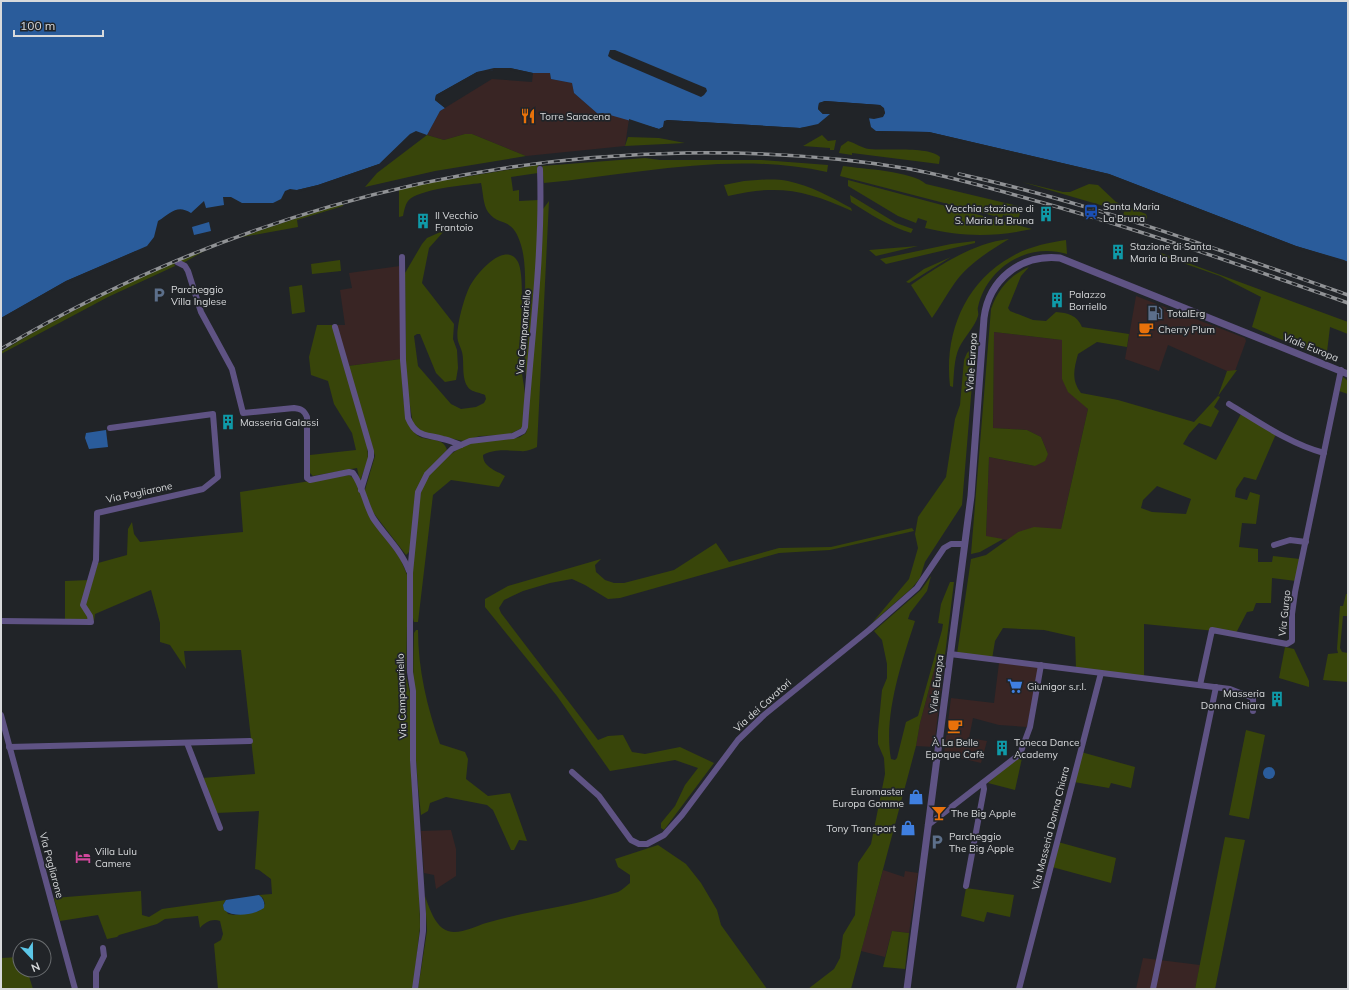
<svg xmlns="http://www.w3.org/2000/svg" width="1349" height="990" font-family="Mulish,sans-serif">
<rect width="100%" height="100%" fill="#212428"/>
<g fill="#392524">
<polygon points="533,73 550,73 551,79 572,83 574,93 598,114 603,113 629,119 625,146 526,156 472,134 465,134 444,140 427,135 440,111 492,79 532,82"/>
<polygon points="400,266 401,359 348,366 336,325 345,325 340,290 352,288 349,273"/>
<polygon points="1136,296 1245,338 1246,341 1235,371 1227,371 1168,345 1159,371 1125,359"/>
<polygon points="994,332 1062,340 1062,379 1088,409 1061,529 1018,532 1008,540 986,537 989,457 1035,466 1048,454 1041,437 1027,430 993,428"/>
<polygon points="938,655 945,655 934,747 916,746 920,723"/>
<polygon points="999,663 1039,667 1027,727 999,725 973,718 969,738 987,741 981,763 944,754 951,698 994,703"/>
<polygon points="451,830 456,849 456,876 436,889 434,875 424,873 421,831"/>
<polygon points="883,870 904,877 905,871 918,873 909,933 892,931 885,957 861,951"/>
<polygon points="1143,958 1200,965 1195,989 1136,989"/>
</g>
<g fill="#38450a" fill-rule="evenodd">
<polygon points="465,134 472,134 526,156 435,171 365,187 377,173 427,135 444,140"/>
<polygon points="822,135 828,141 836,140 834,150 830,150 830,148 803,146"/>
<polygon points="628,137 659,138 685,143 625,146"/>
<path d="M848 141C856 143 861 148 869 149 885 151 929 146 940 157L939 164 852 153V155L839 153 841 146Z"/>
<path d="M645 158 660 160H762L828 165 827 172C733 151 637 174 544 183L542 166Z"/>
<path d="M538 165V173L511 177 513 191 519 190V201L539 200V235L527 388C525 369 524 350 524 330 524 306 528 267 521 245 512 215 500 228 488 212 483 205 483 191 481 183 465 185 418 189 408 201 405 205 404 211 403 216L399 217V189L422 184Z"/>
<path d="M843 166C863 169 912 171 926 184L1022 207 1018 220 1003 215 1002 218 840 176Z"/>
<path d="M848 180 1032 229C994 237 963 237 925 228L927 221 918 218 916 223 898 216 848 186Z"/>
<path d="M744 181C758 180 774 178 788 181 811 186 831 197 851 208L852 211C806 190 778 184 728 196L724 185Z"/>
<polygon points="1022,182 1063,192 1070,192 1089,184 1098,185 1116,202 1146,214 1147,217 1145,222 1123,215 1124,212"/>
<path d="M850 195 896 223 913 229 911 233C889 226 871 215 851 202Z"/>
<path d="M549 201 537 447C532 449 526 452 521 451 507 451 497 448 483 455 483 467 495 470 505 476L499 487 451 480 433 495 418 622H414C408 604 415 508 422 489 428 472 448 454 464 446 481 437 502 442 520 437L526 433 527 429 542 248 543 209Z"/>
<polygon points="343,203 343,206 297,220 298,227 237,238"/>
<path d="M445 230 429 248 422 283 454 324 453 339 457 350 458 368 456 380 445 382 436 373 420 334H417L414 336 418 366 451 404 461 409 476 407 484 403 486 399 485 395C481 393 474 392 471 390 460 382 465 363 462 352 461 348 459 345 458 341 455 330 464 298 469 288 475 275 505 239 518 262 526 278 519 338 520 359 521 371 524 383 525 395 525 405 524 415 524 425L522 428 508 435 480 436 463 441 430 434 418 430 413 424 406 381 405 273 422 244 427 238Z"/>
<path d="M1009 239C989 251 968 264 954 284 946 295 940 307 932 318L911 285C940 265 973 243 1009 239Z"/>
<path d="M1066 240 1067 254C1028 242 987 267 978 307 977 310 979 313 978 316 975 327 964 337 959 348 954 359 954 374 953 387L950 386C944 335 964 283 1011 257 1027 247 1047 243 1066 240Z"/>
<polygon points="975,241 975,243 886,264 880,259 951,244"/>
<polygon points="918,246 876,256 869,250"/>
<path d="M206 250 183 263 180 261 174 263 175 266 108 297 1 354V352C44 325 88 303 133 281 157 270 181 257 206 250Z"/>
<polygon points="1161,253 1348,322 1348,334 1330,327 1327,352 1320,350 1318,355 1252,327 1261,297 1220,276 1160,255"/>
<polygon points="951,257 909,283 906,282 924,269"/>
<polygon points="340,260 341,271 312,274 311,264"/>
<path d="M1029 267 1021 276 1008 308 1010 311 1033 320 1046 321 1056 312C1068 313 1077 315 1082 327L1129 334 1127 347 1097 342 1078 354C1074 369 1071 380 1081 393L1118 400 1194 422 1218 396 1227 371 1237 370 1218 396 1220 397 1214 407 1219 411 1211 427 1199 423 1189 434 1183 444 1216 460 1241 414 1276 434 1256 480 1244 477 1236 489 1235 497 1247 500 1250 492 1260 495 1256 524 1242 523 1239 547 1258 549V562H1272L1273 556 1300 559 1296 581 1272 578 1271 603H1256L1253 611 1247 612 1236 633 1144 624V677L1076 668 1075 637 1044 630 1003 628 995 641 992 659 957 654 971 559 986 555 1018 532 1034 527 1061 529 1088 409 1068 392 1062 379V340L994 332 993 428 1027 430 1041 437 1048 454 1045 461 1035 466 989 457 986 536 1003 539 980 552 971 554 991 309C998 289 1010 275 1029 267ZM1157 486 1191 499 1186 514 1152 512 1141 508 1143 500Z"/>
<polygon points="302,285 305,312 292,314 289,287"/>
<polygon points="317,325 333,325 367,441 368,460 360,481 357,468 313,476 310,473 310,455 356,450 352,433 334,404 328,381 311,375 309,357"/>
<polygon points="972,348 975,348 962,505 925,562 920,578 912,588 872,623 909,579 918,548 915,534 918,517 946,477 955,419 960,405 964,360 967,353"/>
<path d="M401 359C403 380 401 416 414 432 422 444 443 434 447 450L424 476 409 552 406 555 372 511 364 493 375 456 348 366Z"/>
<polygon points="1343,377 1348,381 1348,394 1339,391"/>
<path d="M349 475 356 480 369 516 400 558 408 577 406 676 412 701 410 756 419 884 420 927 413 989H218L214 944 221 940 223 934 220 921C213 918 205 922 200 928L198 916 165 919 157 924 119 935 117 937 107 939 98 915 60 921 54 898 141 891 142 915 149 917 162 909 226 900 223 905 228 914 234 915 259 911 265 904 263 898 259 895 272 894 271 879 259 870 255 869 259 811 216 813 202 778 255 774 241 650 184 651 186 669 170 645 160 642V623L151 590 95 614 94 621 85 606 98 563 127 555 128 529 132 522 134 534 140 542 243 532 240 492Z"/>
<polygon points="912,528 914,531 830,550 779,553 620,598 608,599 585,585 572,579 550,583 523,591 504,600 499,608 501,613 598,740 608,736 623,735 632,752 645,754 680,747 714,763 664,830 661,828 661,823 675,806 685,785 698,768 675,760 610,771 557,696 485,607 485,599 508,586 601,559 595,565 596,572 605,580 614,583 624,583 674,570 716,543 729,562 779,548 831,547"/>
<path d="M931 576 927 591 910 613 908 619 915 621C902 661 883 716 891 759L895 760 897 758 906 722 918 716 942 630 943 624 938 623 941 604 950 582H954L945 655H938L920 723 916 746 851 989H808L834 969 840 958 843 935 855 915 858 863 871 844 885 774 884 758 878 744V731L882 690 887 678V664L882 640 874 631 921 590Z"/>
<polygon points="90,580 82,601 90,621 65,621 65,581"/>
<polygon points="1346,594 1348,594 1348,616 1343,616 1340,648 1342,652 1348,653 1348,682 1323,680 1328,654 1338,653 1337,649 1340,606 1343,606"/>
<path d="M416 630H418C418 669 427 707 440 744L465 752 468 759 466 779 488 796 510 793 527 841 519 840 514 850H511L493 810 487 805 446 797 430 803 428 811 421 815C414 755 412 694 414 633Z"/>
<polygon points="1285,647 1294,649 1309,681 1309,687 1279,678"/>
<polygon points="1246,730 1265,735 1249,819 1229,815"/>
<polygon points="1081,752 1135,767 1131,788 1111,783 1109,788 1074,782"/>
<polygon points="1019,756 1022,758 1015,790 988,783"/>
<polygon points="1225,837 1245,840 1215,989 1195,989"/>
<polygon points="1058,842 1116,858 1111,883 1052,867"/>
<path d="M658 845 686 864 701 883 717 910 721 925 767 989H418L427 931 425 896C429 907 435 927 448 931 459 935 476 926 486 923 530 910 575 906 618 892 622 890 626 886 630 883V875L618 867 615 859Z"/>
<polygon points="966,888 1014,895 1010,917 987,912 984,922 961,916"/>
<polygon points="892,931 909,933 905,969 883,967"/>
<polygon points="20,957 20,970 27,970 33,989 1,989 1,958"/>
</g>
<g fill="#2a5c9b">
<path d="M1 1H1348V262L1296 246 1109 174 929 132 876 131 871 127 869 118 883 116 885 113 884 108 880 105 825 101 819 103 818 109 823 114H830L818 124 800 128 667 120 663 127 659 129 603 113 598 114 574 93 572 83 551 79 550 73H533L510 68 477 72 436 95 435 100 445 108 440 111 427 135 416 131 410 134 379 164 318 185 297 190 290 189 285 191 281 199 273 203H242L231 197H223L224 205 206 208 204 201 191 213C177 204 171 213 158 221L154 237 147 246 66 281 1 318Z"/>
<polygon points="209,222 211,231 194,235 192,227"/>
<polygon points="106,430 108,447 89,449 85,438 86,433"/>
<circle cx="1269" cy="773" r="6"/>
<path d="M259 895C264 899 265 903 264 908 254 915 234 918 224 910L223 905 226 900Z"/>
</g>
<g fill="#212428">
<polygon points="610,50 615,50 706,88 707,91 704,95 701,97 612,59 608,56"/>
<polygon points="494,68 510,68 533,73 533,75 510,70 494,70 478,74 437,97 437,99 446,107 445,108 435,100 436,95 477,72"/>
<polygon points="825,101 880,105 883,108 885,113 883,117 874,119 867,118 881,115 882,109 826,103 821,105 820,108 824,112 830,112 832,114 823,114 818,109 819,103"/>
<polygon points="629,119 659,129 663,127 664,121 667,120 800,128 821,125 800,130 667,122 664,129 659,131 629,121"/>
<polygon points="873,131 929,132 1109,174 1296,246 1344,260 1348,262 1348,264 1295,248 1108,176 928,134 887,134"/>
<polygon points="379,164 379,166 319,187 297,192 297,190 318,185"/>
<polygon points="136,251 135,254 67,283 1,320 1,318 66,281"/>
</g>
<g fill="none" stroke-linecap="round" stroke-linejoin="round">
<g stroke="#5f5384" stroke-width="6">
<path d="M402 257 403 360 408 418C416 437 425 434 443 439 449 440 455 443 461 445"/>
<path d="M177 262 185 266 188 271 201 312 232 369 243 413 294 408C301 409 304 410 307 417V478L310 480 349 472 353 473C363 486 365 504 373 518 385 536 402 551 409 571"/>
<polyline points="335,327 371,451 371,457 361,490"/>
<path d="M1229 404C1259 422 1290 444 1324 453"/>
<polyline points="1274,545 1290,540 1306,542"/>
<polyline points="1,621 91,622 90,616 83,605 96,560 97,513 203,489 218,477 213,414 110,428"/>
<polyline points="950,654 1230,689 1253,698 1253,711"/>
<polyline points="1200,685 1212,630 1287,644 1292,641 1292,614 1295,592 1341,370"/>
<polyline points="1,715 75,989"/>
<polyline points="187,743 220,828"/>
<polyline points="9,747 250,741"/>
<polyline points="572,772 599,796 631,840 639,844 647,844 664,835 682,815 738,740 764,715 869,630 917,588 944,548 951,544 965,544"/>
<polyline points="928,825 1020,754 1030,727 1041,665"/>
<polyline points="966,886 984,789 983,783"/>
<polyline points="96,989 96,972 104,956 103,948"/>
<path d="M415 989 423 931V914L413 760V691L410 672V573L418 492 427 474 452 449 470 441 513 436 523 431 525 427C531 341 543 256 540 169"/>
<polyline points="1019,989 1101,673"/>
<polyline points="1153,989 1216,687"/>
</g>
<path stroke="#5f5384" stroke-width="7" d="M907 989 971 496 984 318C989 279 1021 254 1060 258L1348 374"/>
<g stroke="#909295" stroke-width="3.5">
<g id="rail">
<path d="M959 174C1092 203 1219 250 1348 295"/>
<path d="M1 349C209 226 443 157 685 153 760 152 836 156 910 169 953 177 997 190 1040 202 1144 231 1246 267 1348 303"/>
</g>
</g>
<use href="#rail" stroke="#212428" stroke-width="2" stroke-dasharray="6" stroke-linecap="butt"/>
</g>
<defs>
<g id="restaurant-bare" transform="scale(1.2)"><path d="M-5-6h1v4h1v-4h1v4h1v-4h1v5L-1.5 .5V6h-2V.5L-5-1ZM5-6V6H3V1.5H1.5Q1.5-4 5-6Z" fill="#e8710a" stroke="#212428" stroke-width="2.5" paint-order="stroke"/></g>
<g id="station-bare" transform="scale(1.2)"><path d="M-3-6H3Q5-6 5-4V2Q5 4 3 4L4.5 6H3L1.5 4h-3L-3 6H-4.5L-3 4Q-5 4-5 2V-4Q-5-6-3-6ZM-3.5-4v3h7v-3ZM-3.5 1v1.5H-2V1ZM2 1v1.5H3.5V1Z" fill="#1a4fb4" stroke="#212428" stroke-width="2.5" paint-order="stroke"/></g>
<g id="building-bare" transform="scale(1.2)"><path d="M-4-6H4V6H1V3H-1V6H-4ZM-2.5-4.3h1.7v1.8h-1.7ZM.8-4.3h1.7v1.8H.8ZM-2.5-1h1.7V.8h-1.7ZM.8-1h1.7V.8H.8Z" fill="#0f9aa8" stroke="#212428" stroke-width="2.5" paint-order="stroke"/></g>
<g id="parking-bare" transform="scale(1.2)"><path d="M-3.5-5.5H1a3.5 3.5 0 0 1 0 7H-1V5.5H-3.5ZM-1-3.4V-.6H.8a1.4 1.4 0 0 0 0-2.8Z" fill="#5c6f8a" stroke="#212428" stroke-width="2.5" paint-order="stroke"/></g>
<g id="fuel-bare" transform="scale(1.2)"><path d="M-5.5-6h7V0h2V4h1.3V-2.5L3-4.5l.8-.8L6-3V5H2.5V1h-1V6h-7ZM-4.2-4.7v3.2H.2V-4.7Z" fill="#5c6f8a" stroke="#212428" stroke-width="2.5" paint-order="stroke"/></g>
<g id="cafe-bare" transform="scale(1.2)"><path d="M-5.5-4.5H6V0H3Q3 3.5 0 3.5H-2.5Q-5.5 3.5-5.5 0ZM3-3.2v2h1.7v-2ZM-6 4.5H4V6H-6Z" fill="#e8710a" stroke="#212428" stroke-width="2.5" paint-order="stroke"/></g>
<g id="supermarket-bare" transform="scale(1.2)"><path d="M-6-5.5h2.5l.6 2H6L4.5 2H-2.5L-4.4-4H-6ZM-1.5 3.2a1.3 1.3 0 1 0 .1 0ZM3 3.2a1.3 1.3 0 1 0 .1 0Z" fill="#3f7fe0" stroke="#212428" stroke-width="2.5" paint-order="stroke"/></g>
<g id="shop-bare" transform="scale(1.2)"><path d="M-5-2.5h2.3a2.7 3.5 0 0 1 5.4 0H5L5.5 6h-11ZM-1.5-2.5h3a1.5 2.3 0 0 0-3 0Z" fill="#3f7fe0" stroke="#212428" stroke-width="2.5" paint-order="stroke"/></g>
<g id="bar-bare" transform="scale(1.2)"><path d="M-6-5H6L.8 .8V4.5H3.5V6h-7V4.5H-.8V.8Z" fill="#e8710a" stroke="#212428" stroke-width="2.5" paint-order="stroke"/></g>
<g id="hotel-bare" transform="scale(1.2)"><path d="M-6-4.5h1.5V1H6V5H4.5V3h-9V5H-6ZM-4 0a1.8 1.8 0 1 1 3.6 0ZM.5 0V-2.5h3Q6-2.5 6 0Z" fill="#d1479c" stroke="#212428" stroke-width="2.5" paint-order="stroke"/></g>
</defs>
<g fill-rule="evenodd">
<use href="#restaurant-bare" x="528" y="116"/>
<use href="#station-bare" x="1091" y="212"/>
<use href="#building-bare" x="1046" y="214"/>
<use href="#building-bare" x="423" y="221"/>
<use href="#building-bare" x="1118" y="252"/>
<use href="#parking-bare" x="159" y="295"/>
<use href="#building-bare" x="1057" y="300"/>
<use href="#fuel-bare" x="1155" y="313"/>
<use href="#cafe-bare" x="1146" y="329"/>
<use href="#building-bare" x="228" y="422"/>
<use href="#supermarket-bare" x="1015" y="686"/>
<use href="#building-bare" x="1277" y="699"/>
<use href="#cafe-bare" x="955" y="726"/>
<use href="#building-bare" x="1002" y="748"/>
<use href="#shop-bare" x="916" y="797"/>
<use href="#bar-bare" x="939" y="813"/>
<use href="#shop-bare" x="908" y="828"/>
<use href="#parking-bare" x="937" y="842"/>
<use href="#hotel-bare" x="83" y="857"/>
</g>
<g text-anchor="middle" stroke-width="3.5" stroke-linejoin="round" paint-order="stroke">
<g font-size="10" fill="#d8dadc" stroke="#212428" text-anchor="start">
<text x="540" y="120">Torre Saracena</text>
<text x="1103" y="210">Santa Maria<tspan x="1103" dy="12">La Bruna</tspan></text>
<text x="1034" y="212" text-anchor="end">Vecchia stazione di<tspan x="1034" dy="12">S. Maria la Bruna</tspan></text>
<text x="435" y="219">Il Vecchio<tspan x="435" dy="12">Frantoio</tspan></text>
<text x="1130" y="250">Stazione di Santa<tspan x="1130" dy="12">Maria la Bruna</tspan></text>
<text x="171" y="293">Parcheggio<tspan x="171" dy="12">Villa Inglese</tspan></text>
<text x="1069" y="298">Palazzo<tspan x="1069" dy="12">Borriello</tspan></text>
<text x="1167" y="317">TotalErg</text>
<text x="1158" y="333">Cherry Plum</text>
<text x="240" y="426">Masseria Galassi</text>
<text x="1027" y="690">Giunigor s.r.l.</text>
<text x="1265" y="697" text-anchor="end">Masseria<tspan x="1265" dy="12">Donna Chiara</tspan></text>
<text x="955" y="746" text-anchor="middle">À La Belle<tspan x="955" dy="12">Epoque Cafè</tspan></text>
<text x="1014" y="746">Toneca Dance<tspan x="1014" dy="12">Academy</tspan></text>
<text x="904" y="795" text-anchor="end">Euromaster<tspan x="904" dy="12">Europa Gomme</tspan></text>
<text x="951" y="817">The Big Apple</text>
<text x="896" y="832" text-anchor="end">Tony Transport</text>
<text x="949" y="840">Parcheggio<tspan x="949" dy="12">The Big Apple</tspan></text>
<text x="95" y="855">Villa Lulu<tspan x="95" dy="12">Camere</tspan></text>
</g>
<g font-size="10" fill="#d8dadc" stroke="#212428">
<text transform="translate(523 332) rotate(-85)" y="4">Via Campanariello</text>
<text transform="translate(1311 347) rotate(22)" y="4">Viale Europa</text>
<text transform="translate(971 362) rotate(-86)" y="4">Viale Europa</text>
<text transform="translate(139 492) rotate(-12)" y="4">Via Pagliarone</text>
<text transform="translate(1284 613) rotate(-84)" y="4">Via Gurgo</text>
<text transform="translate(936 684) rotate(-83)" y="4">Viale Europa</text>
<text transform="translate(401 696) rotate(-92)" y="4">Via Campanariello</text>
<text transform="translate(762 705) rotate(-42)" y="4">Via dei Cavatori</text>
<text transform="translate(1050 828) rotate(-76)" y="4">Via Masseria Donna Chiara</text>
<text transform="translate(52 865) rotate(75)" y="4">Via Pagliarone</text>
</g>
</g>
<rect width="1349" height="990" fill="none" stroke="#d8dadc" stroke-width="4"/>
<g transform="translate(32 958) rotate(158)"><circle r="19" fill="#212428" stroke="#6a6d70"/>
<path d="M0-3L7 15L0 10L-7 15Z" fill="#5cc7e8"/>
<text y="-6" font-size="11" font-weight="bold" text-anchor="middle" fill="#d8dadc">N</text>
</g>
<path d="M14 30v6h89v-6" fill="none" stroke="#d8dadc" stroke-width="2"/>
<text x="20" y="30" font-size="12" fill="#d8dadc" stroke="#212428" stroke-width="3" paint-order="stroke">100 m</text>
</svg>
